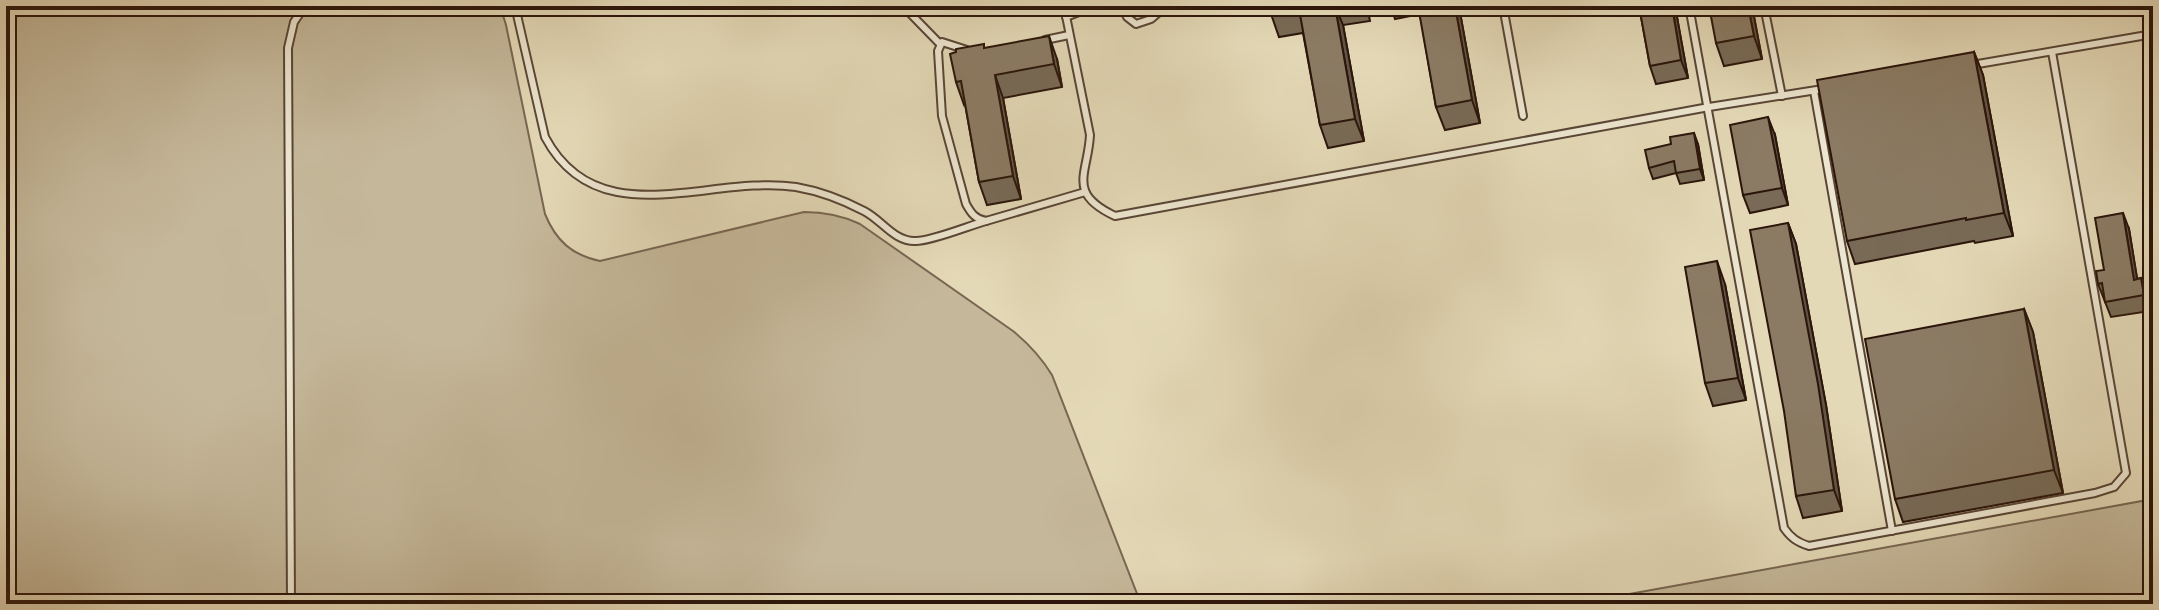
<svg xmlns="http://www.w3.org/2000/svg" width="2159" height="610" font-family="'EB Garamond',serif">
<rect width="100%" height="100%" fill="#e4d9b7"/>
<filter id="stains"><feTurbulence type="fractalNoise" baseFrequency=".0025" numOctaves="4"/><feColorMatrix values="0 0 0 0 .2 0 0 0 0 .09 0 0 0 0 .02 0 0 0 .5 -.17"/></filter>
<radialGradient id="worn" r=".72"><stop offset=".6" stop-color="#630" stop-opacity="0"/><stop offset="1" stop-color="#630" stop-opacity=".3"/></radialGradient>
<g fill="#c5b89a" stroke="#786652" stroke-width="2">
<path d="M6 6H500L506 25 545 214C556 241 572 255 600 261L804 212C824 212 841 215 860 224L1013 331C1029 344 1041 357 1052 375L1141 604H6Z"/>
<polygon points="2153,499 2153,604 1574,604"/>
</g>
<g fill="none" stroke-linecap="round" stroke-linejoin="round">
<g stroke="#594636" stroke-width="10">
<g id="lane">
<path d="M515 6 545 137C598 237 710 174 796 187 819 191 843 200 864 211 882 220 894 242 916 241 932 241 968 226 986 221"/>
<polyline points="903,6 940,44"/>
<path d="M1064 6 1090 135C1088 174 1066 193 1115 216L1709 107 1823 89"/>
<polyline points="1122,6 1127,17 1136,24 1151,19 1166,6"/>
<polyline points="1503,6 1523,116"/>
<path d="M1689 6 1784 528C1791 538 1797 542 1809 546L2095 493 2114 487 2126 473 2052 52"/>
<polyline points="1764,6 1782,96"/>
<polyline points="1066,17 1094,6"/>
<polyline points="1045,40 1069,35"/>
<path d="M967 50 942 42 938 51 942 116 966 204C971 213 975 219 986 221L1085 192"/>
<polyline points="1972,65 2153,34"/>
<polyline points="1814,91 1892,531"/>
<polyline points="291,604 288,48 294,22 305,6"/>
</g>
</g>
<use href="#lane" stroke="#ede6d0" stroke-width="6"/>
</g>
<g fill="#786a56" stroke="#2b150b" stroke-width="2">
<polygon points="1269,6 1367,6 1370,21 1343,25 1364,141 1328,148 1320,125 1303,33 1279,37 1271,14"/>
<polygon points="1391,6 1465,6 1459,7 1480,123 1445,130 1436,107 1420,14 1395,19"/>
<polygon points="1639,6 1675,6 1688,78 1656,84 1650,66"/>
<polygon points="1752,6 1762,59 1724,66 1716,43"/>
<polygon points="985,48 1057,59 1062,87 1003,98 1021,199 987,205 979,182 965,104 964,105 956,82 956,52"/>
<polygon points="1974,52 1983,75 2013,236 1975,243 1974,241 1855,264 1847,241"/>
<polygon points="1775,135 1788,205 1750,213 1743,195"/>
<polygon points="1671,144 1698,144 1704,180 1680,184 1676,173 1653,179 1649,168"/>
<polygon points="1788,223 1796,244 1826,405 1842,511 1803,518 1796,496"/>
<polygon points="2129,229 2137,279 2141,278 2147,294 2150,311 2111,317 2098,284 2104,270"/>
<polygon points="1725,284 1746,400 1713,406 1705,383"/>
<polygon points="2024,309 2033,332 2063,493 1903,522 1895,499"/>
</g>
<g fill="#615646" stroke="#2b150b" stroke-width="2">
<polygon points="1335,6 1343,25 1364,141 1355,119"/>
<polygon points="1455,6 1459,6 1459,7 1480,123 1472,100"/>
<polygon points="1672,6 1675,6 1688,78 1681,60"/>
<polygon points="1748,6 1752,6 1762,59 1754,36"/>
<polygon points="1049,36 1057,59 1062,87 1054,64"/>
<polygon points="1974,52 1983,75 2013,236 2004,213"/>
<polygon points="995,75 1003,98 1021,199 1013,176"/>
<polygon points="1768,117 1775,135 1788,205 1782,188"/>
<polygon points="1694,133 1698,144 1704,180 1700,169"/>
<polygon points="2123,213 2129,229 2140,296 2134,280"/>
<polygon points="1788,223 1796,244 1826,405 1842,511 1834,490"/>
<polygon points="1717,261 1725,284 1746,400 1738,378"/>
<polygon points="2141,278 2147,294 2150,311 2144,295"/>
<polygon points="2024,309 2033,332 2063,493 2054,470"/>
</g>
<g fill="#8b7b64" stroke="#2b150b" stroke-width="2">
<polygon points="1269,6 1335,6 1355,119 1320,125 1299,9 1271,14"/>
<polygon points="1418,6 1455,6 1472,100 1436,107"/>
<polygon points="1639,6 1672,6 1681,60 1650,66"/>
<polygon points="1709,6 1748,6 1754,36 1716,43"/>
<polygon points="1049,36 1054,64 995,75 1013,176 979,182 961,81 956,82 950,54 956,52 956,49 984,44 984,48"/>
<polygon points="1974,52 2004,213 1966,220 1966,218 1847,241 1817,80"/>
<polygon points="1768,117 1782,188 1743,195 1730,125"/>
<polygon points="1694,133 1700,169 1676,173 1674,161 1649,168 1645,150 1671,144 1670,137"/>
<polygon points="2123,213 2134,280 2141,278 2144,295 2105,302 2102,283 2098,284 2096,271 2104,270 2095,218"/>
<polygon points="1788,223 1818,384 1834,490 1796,496 1784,411 1750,230"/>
<polygon points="1717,261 1738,378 1705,383 1685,267"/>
<polygon points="2024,309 2054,470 1895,499 1865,339"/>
</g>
<rect width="2159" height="610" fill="none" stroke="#e4d9b7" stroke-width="32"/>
<rect x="8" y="8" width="2143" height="594" fill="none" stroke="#2b150b" stroke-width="4"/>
<rect x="16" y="16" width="2127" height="578" fill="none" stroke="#2b150b" stroke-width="2"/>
<rect width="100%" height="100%" filter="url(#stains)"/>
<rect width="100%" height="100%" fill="url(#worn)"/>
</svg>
